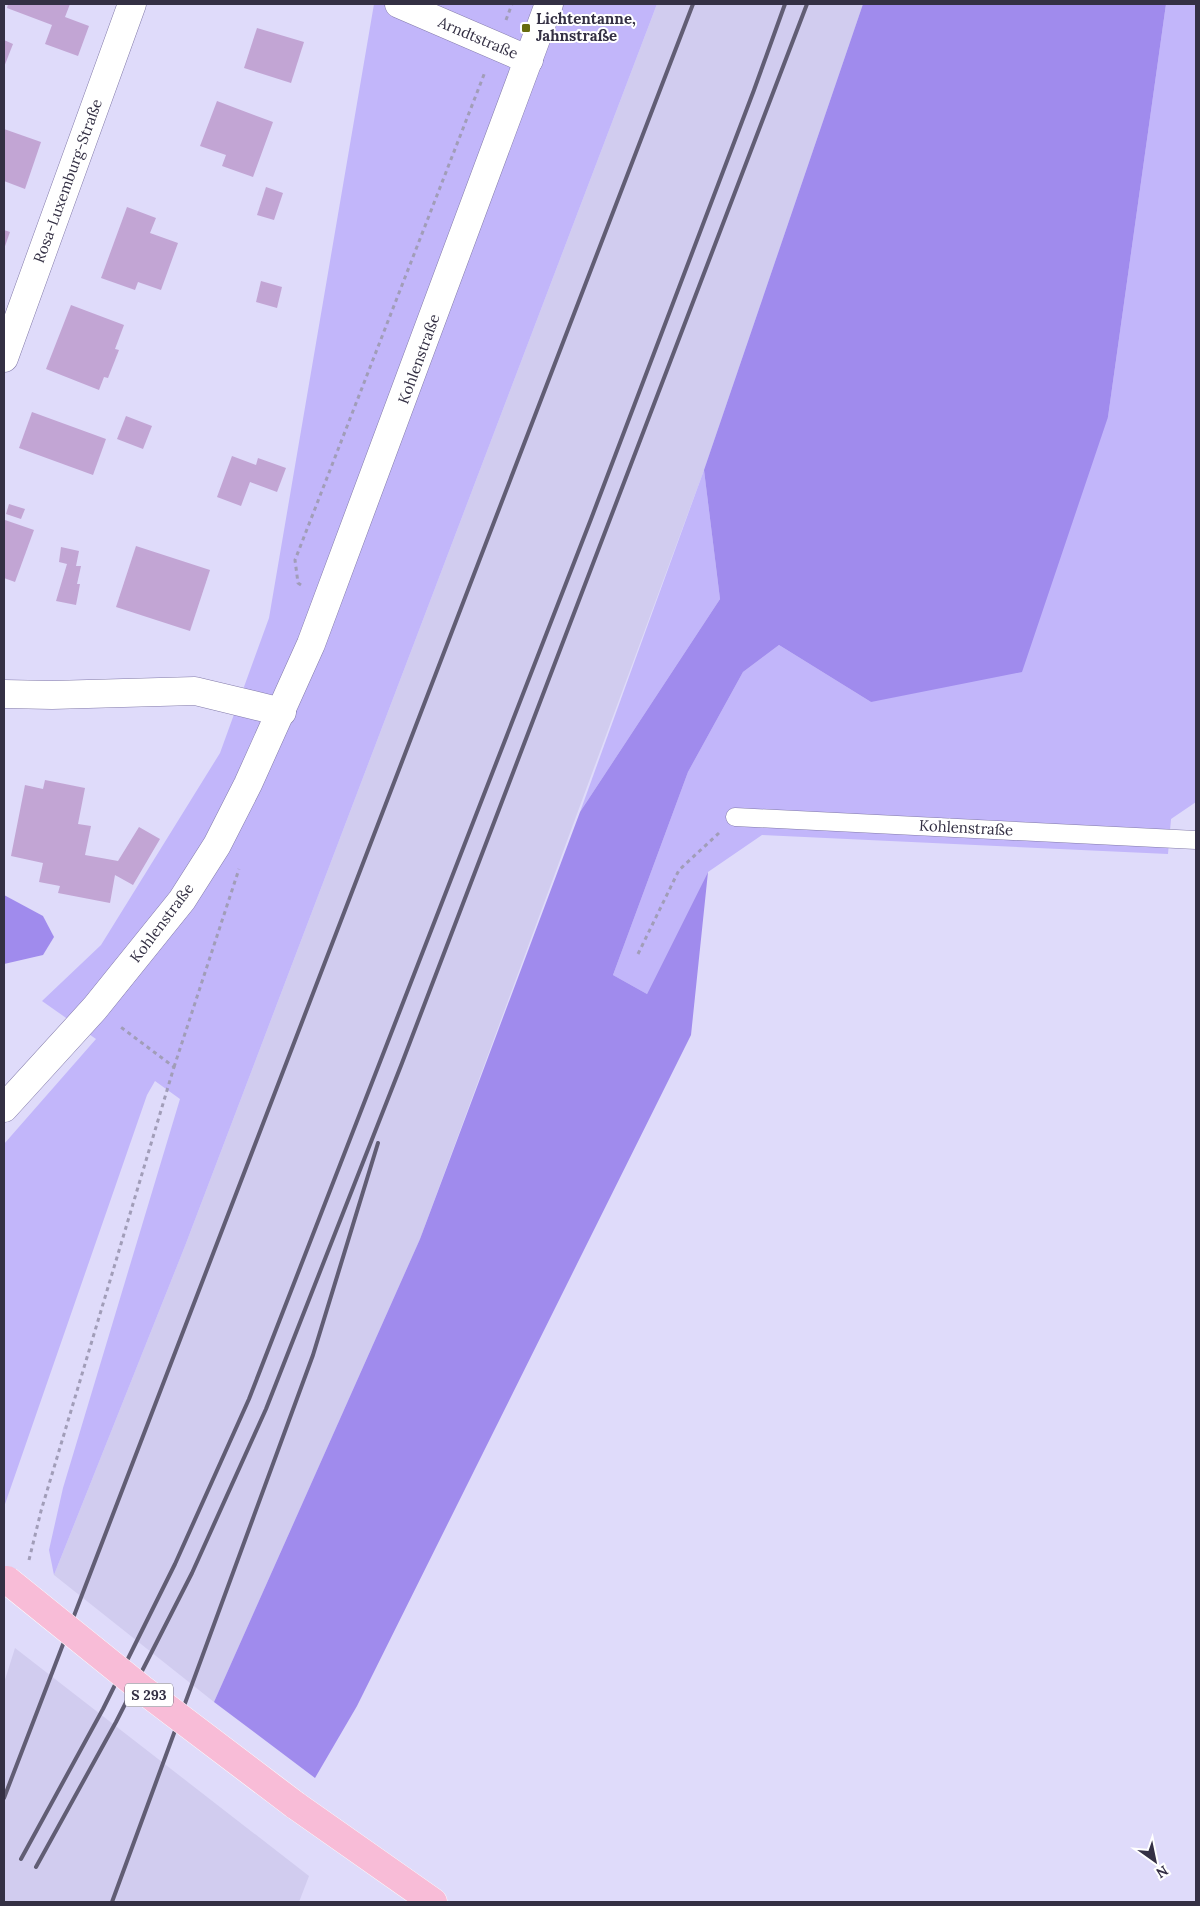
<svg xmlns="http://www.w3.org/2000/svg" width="1200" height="1906" font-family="Lora,serif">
<rect width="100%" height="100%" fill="#dfdbfa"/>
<g fill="#d1ccef">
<polygon points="657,4 863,4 704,470 420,1239 214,1702 54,1575 185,1246"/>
<polygon points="15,1648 309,1876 299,1902 4,1902 4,1683"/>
</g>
<g fill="#c2b6fa">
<polygon points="374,4 657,4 185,1246 54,1575 49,1550 63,1488 180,1099 155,1081 147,1095 4,1507 4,1144 96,1039 42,1001 101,945 220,753 269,618"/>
<polygon points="1166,4 1196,4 1196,802 1171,819 1168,854 762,835 708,872 647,994 613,975 688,772 743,672 779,645 871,702 1108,417"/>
<polygon points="704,470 720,599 580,812"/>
</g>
<g fill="#a08bed">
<polygon points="863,4 1166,4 1108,417 1022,672 871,702 779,645 743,672 688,772 613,975 647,994 708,872 691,1035 357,1706 315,1778 214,1702 420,1239 580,812 720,599 704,470"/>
<polygon points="4,895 43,916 54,937 43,955 4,964"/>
</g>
<g fill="#c2a5d4">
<polygon points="8,4 70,4 65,17 89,26 78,56 45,44 52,25 7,8"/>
<polygon points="257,28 304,42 291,83 244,68"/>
<polygon points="4,40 13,44 4,67"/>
<polygon points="217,101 273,122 253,177 222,166 226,155 200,146"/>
<polygon points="4,129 41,142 25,189 4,181"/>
<polygon points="266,187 283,193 274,220 257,215"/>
<polygon points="127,207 156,218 150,233 178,243 161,290 138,282 135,290 101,278"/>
<polygon points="4,230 10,232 4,249"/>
<polygon points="261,281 282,287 277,308 256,302"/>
<polygon points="71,305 124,325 115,349 119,350 108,378 104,377 99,390 46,369"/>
<polygon points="32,412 106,439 93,475 19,448"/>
<polygon points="126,416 152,426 143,449 117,439"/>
<polygon points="232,456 256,465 258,458 286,468 277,492 250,482 241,506 217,497"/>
<polygon points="9,504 25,509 21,519 6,514"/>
<polygon points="5,520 34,530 15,582 4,578"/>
<polygon points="136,546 210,570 190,631 116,607"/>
<polygon points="61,547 79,551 76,566 81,566 77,584 80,584 76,605 56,601 67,564 59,562"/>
<polygon points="45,780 85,788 78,824 91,826 85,855 118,861 139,827 160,839 133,885 115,875 110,903 58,893 60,886 39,882 43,863 11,856 25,785 43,789"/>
</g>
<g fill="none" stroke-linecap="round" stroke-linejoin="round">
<g stroke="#827aa9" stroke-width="19">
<polyline id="lane" points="735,817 1196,840"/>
</g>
<g stroke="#827aa9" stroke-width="29">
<g id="street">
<polyline points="399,4 529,60"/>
<polyline points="4,358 132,4"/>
<polyline points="4,694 52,695 195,691 282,712"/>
</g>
</g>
<g stroke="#827aa9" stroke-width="29">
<polyline id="secondary" points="4,1108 95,1008 182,900 217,845 248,784 311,644 549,4"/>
</g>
<g stroke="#fff" stroke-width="29">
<polyline id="primary" points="295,1805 433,1902"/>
</g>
<g stroke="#a19db8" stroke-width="3" stroke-dasharray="4 4" stroke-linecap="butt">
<polyline points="506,20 512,4"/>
<polyline points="301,585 298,583 295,560 485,72"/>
<polyline points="638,954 679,870 719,833"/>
<polyline points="174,1067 239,869"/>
<polyline points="29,1560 41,1511 174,1067 118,1025"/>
</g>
<use href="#lane" stroke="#fff" stroke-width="18"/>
<use href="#street" stroke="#fff" stroke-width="28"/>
<use href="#secondary" stroke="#fff" stroke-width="28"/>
<use href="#primary" stroke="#f8bcd7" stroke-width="28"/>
<g stroke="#615d74" stroke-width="4">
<polyline points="4,1798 693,4"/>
<polyline points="21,1859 103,1709 175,1564 249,1399 591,519 754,90 785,4"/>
<polyline points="36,1867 116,1722 192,1573 266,1409 402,1063 807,4"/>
<polyline points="112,1902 313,1355 378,1143"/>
</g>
<g stroke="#fff" stroke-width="29" stroke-linecap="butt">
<polyline id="primary-bridge" points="7,1580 142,1689 295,1805"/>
</g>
<use href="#primary-bridge" stroke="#f8bcd7" stroke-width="28"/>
</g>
<rect fill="#686c0f" stroke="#fff" stroke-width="2" x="521" y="23" width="10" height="10" rx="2.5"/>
<g text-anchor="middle" stroke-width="4" stroke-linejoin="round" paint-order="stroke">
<rect fill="#fff" stroke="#716e7c" stroke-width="1" x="125" y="1683.5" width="48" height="23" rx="4"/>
<g font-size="14" font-weight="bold" fill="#343044">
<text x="149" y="1700">S 293</text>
</g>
<g font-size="15" font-weight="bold" fill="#343044" stroke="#fff" text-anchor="start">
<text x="536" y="24">Lichtentanne,<tspan x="536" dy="17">Jahnstraße</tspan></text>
</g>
<g font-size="15" fill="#343044" stroke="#fff">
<text transform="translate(478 38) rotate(23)" y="5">Arndtstraße</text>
<text transform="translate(68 181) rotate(-70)" y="5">Rosa-Luxemburg-Straße</text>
<text transform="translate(419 359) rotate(-70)" y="5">Kohlenstraße</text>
<text transform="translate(966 828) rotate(3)" y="5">Kohlenstraße</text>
<text transform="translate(162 923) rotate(-53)" y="5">Kohlenstraße</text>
</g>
</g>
<rect width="1200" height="1906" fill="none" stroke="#343044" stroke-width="10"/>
<g transform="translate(1155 1861) rotate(147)" stroke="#ffffff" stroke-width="4" paint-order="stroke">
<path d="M0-4L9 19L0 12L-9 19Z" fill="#343044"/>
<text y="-8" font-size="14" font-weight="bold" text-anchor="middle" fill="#343044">N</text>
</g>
</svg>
